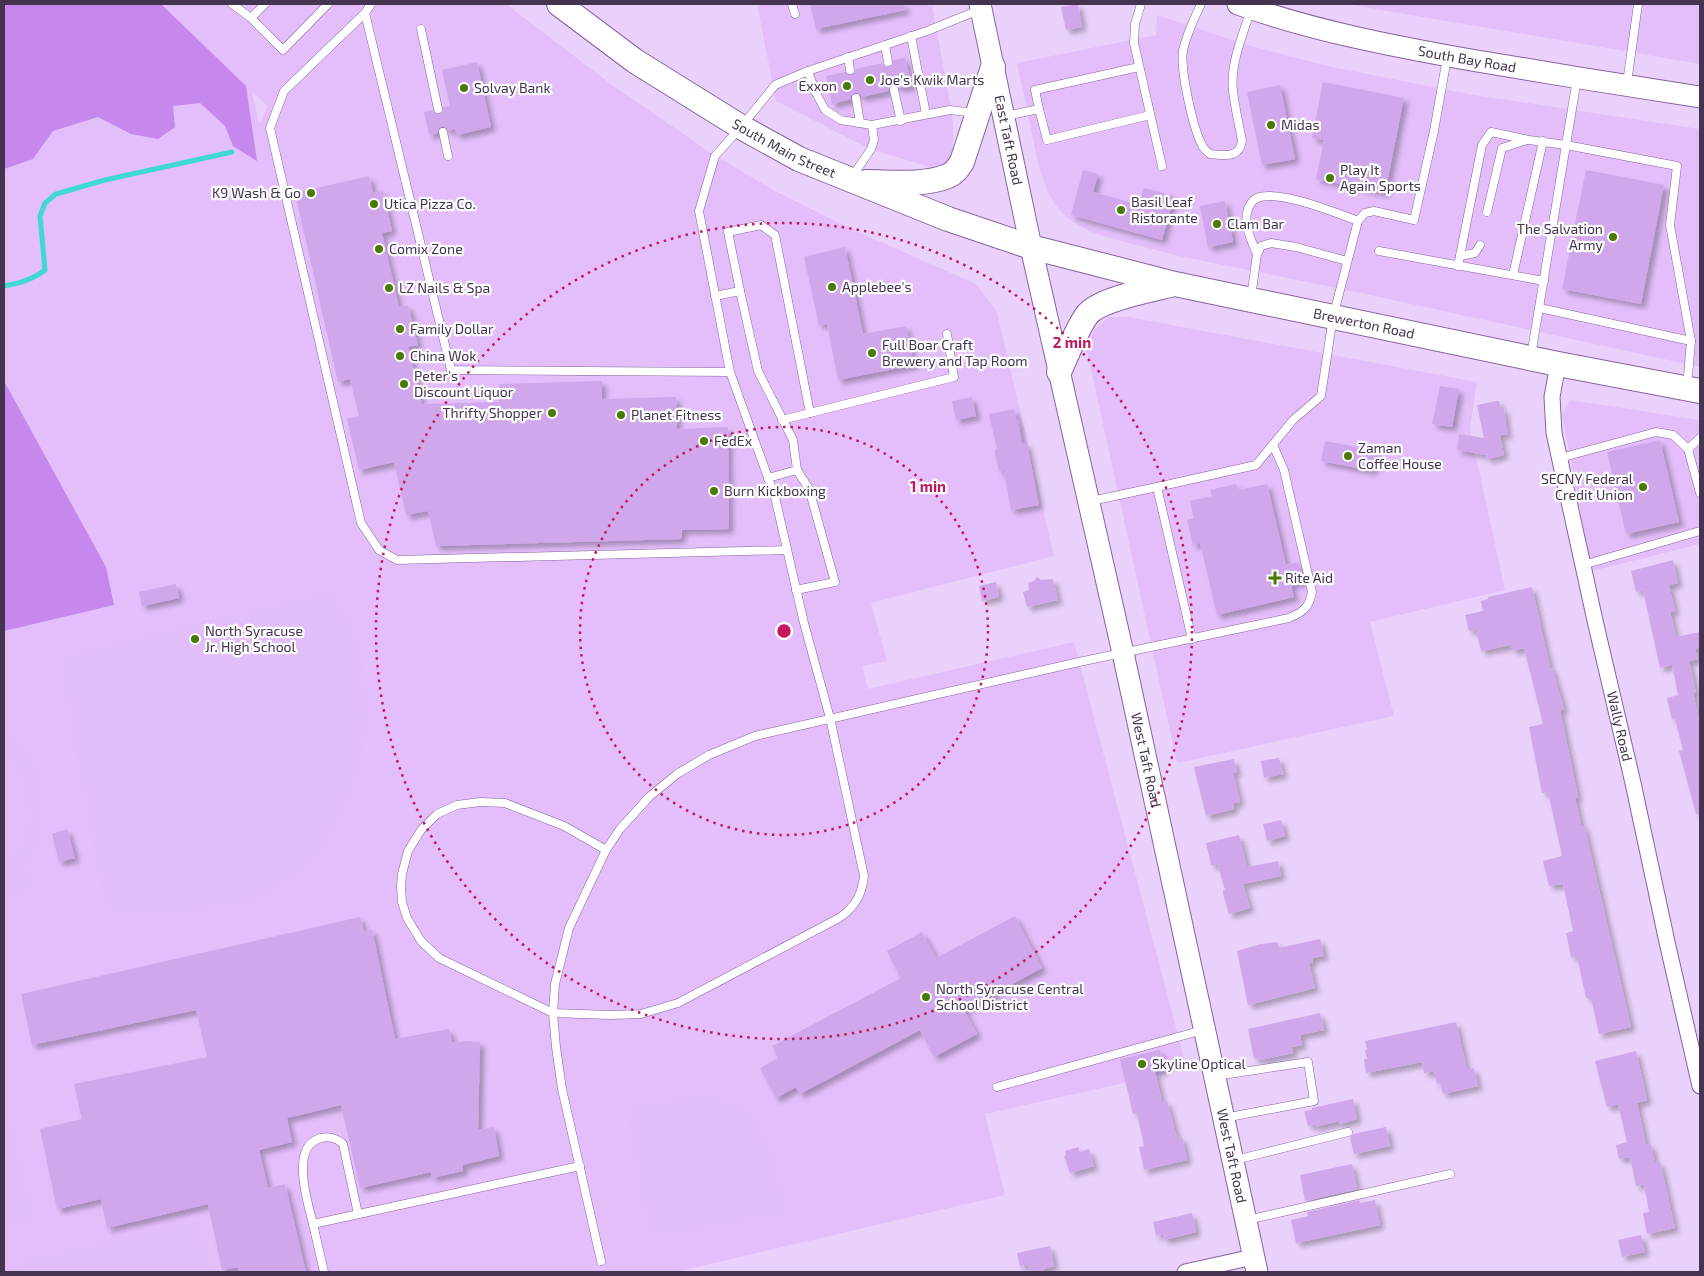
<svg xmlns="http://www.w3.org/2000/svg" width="1704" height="1276" font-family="'Exo 2',sans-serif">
<defs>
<filter id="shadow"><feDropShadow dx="4.5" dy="4.5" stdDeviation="2.5" flood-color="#0004"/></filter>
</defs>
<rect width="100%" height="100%" fill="#ead1fb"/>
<g fill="#e3befb" fill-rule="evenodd">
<path d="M4 4H506L612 85 708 151 775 191 847 227 976 284 997 312 1054 556 871 603 887 661 862 666 868 689 1074 642 1187 1069 985 1114 1005 1195 676 1272H4ZM252 92 267 106 260 123H259Z"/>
<polygon points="757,4 932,4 953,120 953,155 942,165 930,167 870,149 776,101"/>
<polygon points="1347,4 1700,4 1700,64 1618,50"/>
<polygon points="1157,15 1254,47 1332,67 1474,95 1700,129 1700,367 1361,293 1179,256 1113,239 1089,231 1069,219 1056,206 1048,193 1039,167 1017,63 1156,35"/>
<polygon points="1109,317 1129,317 1477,382 1470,429 1505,590 1370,622 1394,716 1177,763 1086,346 1094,330"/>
<polygon points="1570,400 1700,420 1700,544 1592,571 1562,414"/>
</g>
<g fill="#e1bef8">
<polygon points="332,590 353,625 363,661 368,717 363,755 347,805 330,837 314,860 287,884 253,902 177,914 131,916 105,908 59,666 69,653"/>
<path d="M4 729C13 736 21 744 28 753 54 789 49 843 21 875L35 873 37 890 4 898C4 888 2 876 4 867 5 860 17 849 21 842 34 812 26 776 4 752Z"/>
<polygon points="687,1095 713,1095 745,1107 763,1130 776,1158 787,1214 660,1236 647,1229 626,1108"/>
<polygon points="8,1101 36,1221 4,1229 4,1102"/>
<polygon points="201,1220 213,1272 21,1272 18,1260"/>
</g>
<g fill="#c688ec">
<polygon points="5,4 161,4 246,86 257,161 233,146 225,126 200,103 173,106 175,127 158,139 131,134 98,117 53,131 33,159 4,169 4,7"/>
<polygon points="4,381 106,567 114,605 4,631"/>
</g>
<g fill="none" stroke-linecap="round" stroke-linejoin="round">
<path stroke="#40d8d3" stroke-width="5" d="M4 286C20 283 32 280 45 270L40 216 45 203 56 194 105 180 232 152"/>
</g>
<g fill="#d0a7eb" filter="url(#shadow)">
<polygon points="810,4 904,4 905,10 816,29"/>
<polygon points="1078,4 1082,27 1066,30 1061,7"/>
<polygon points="905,58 912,86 899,88 898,86 893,84 890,86 888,91 862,97 858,93 855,93 851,96 851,99 832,104 826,76 845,72 848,75 851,75 855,72 856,69 882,63 886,67 889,67 893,64 893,60"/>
<polygon points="477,62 491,127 457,135 455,129 448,131 447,128 442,126 439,128 437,133 429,135 424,112 432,110 436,114 440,114 443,111 443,107 450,106 442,70"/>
<polygon points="1323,82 1404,98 1385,193 1316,179 1324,140 1312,138"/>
<polygon points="1280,85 1295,159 1262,165 1247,92"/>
<polygon points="1083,170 1098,174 1093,192 1139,205 1144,188 1174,196 1162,240 1071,215"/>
<polygon points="1586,170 1664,185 1641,304 1562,289"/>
<polygon points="369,176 373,193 383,191 392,231 382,233 399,307 408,305 418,345 408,347 422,404 499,402 499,384 602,381 602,399 676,397 677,429 728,427 729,529 682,530 681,539 436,546 428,511 406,515 394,462 359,470 347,419 359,416 350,379 338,382 295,193"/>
<polygon points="1225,201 1233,242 1208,247 1200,206"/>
<polygon points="845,247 863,334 906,326 914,365 838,380 827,324 819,325 804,257"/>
<polygon points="1440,386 1459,389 1452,427 1432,424"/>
<polygon points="972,397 976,416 956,420 952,401"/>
<polygon points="1496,401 1499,401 1501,409 1504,409 1506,422 1505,422 1508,434 1500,435 1504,455 1487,459 1486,455 1457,450 1459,434 1484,438 1477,405"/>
<polygon points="1014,409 1017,421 1018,420 1022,444 1027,443 1039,505 1011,510 1004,471 999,471 995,454 995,449 997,449 989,414"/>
<polygon points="1660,440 1679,522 1626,534 1607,452"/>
<polygon points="1325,441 1377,451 1373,471 1321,461"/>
<polygon points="1236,484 1238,490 1267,484 1286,565 1299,562 1304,581 1291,584 1294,597 1217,615 1200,543 1193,545 1187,520 1194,518 1190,501 1212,496 1210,490"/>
<polygon points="1673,560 1678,583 1669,585 1675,611 1670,612 1676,637 1700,632 1700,647 1695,649 1698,659 1689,661 1696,693 1693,693 1700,724 1700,814 1696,814 1679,751 1683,750 1675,719 1672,720 1667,698 1678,695 1672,665 1660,668 1643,590 1636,592 1631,571"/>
<polygon points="1037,577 1041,580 1053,579 1058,600 1027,607 1023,592 1029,590 1028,583 1034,581"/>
<polygon points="996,582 999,597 982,601 979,586"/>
<polygon points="176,584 179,598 142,606 139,592"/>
<polygon points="1532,587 1550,668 1552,668 1564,709 1560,710 1578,797 1575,798 1581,825 1584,825 1631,1027 1599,1034 1591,998 1586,998 1577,956 1571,957 1566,933 1573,931 1563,884 1549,886 1543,861 1562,856 1548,792 1542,793 1529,727 1543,724 1524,648 1513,651 1511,645 1481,651 1476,630 1469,631 1465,615 1483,611 1481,601 1488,599 1488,597"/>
<polygon points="1279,758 1283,774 1264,778 1261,761"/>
<polygon points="1234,759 1237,772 1233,773 1240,802 1233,803 1234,809 1206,816 1194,767"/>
<polygon points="1281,820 1285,836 1267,841 1263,824"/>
<polygon points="67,829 75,858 59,862 52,834"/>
<polygon points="1239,835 1247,867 1278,861 1281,876 1243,884 1250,908 1229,914 1223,893 1223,890 1225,890 1218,865 1211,865 1206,843"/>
<polygon points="1015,916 1042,968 964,1010 977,1034 934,1057 920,1030 800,1094 796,1087 776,1098 760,1068 778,1058 772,1046 901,978 887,951 922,932 936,958"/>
<polygon points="360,917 364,932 372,929 395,1039 449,1029 452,1043 465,1041 480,1042 478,1130 494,1127 499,1156 463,1165 463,1171 432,1178 431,1172 360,1188 341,1105 287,1118 292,1142 259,1150 268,1188 285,1184 306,1272 239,1272 238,1267 222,1270 208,1204 107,1228 101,1199 57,1209 40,1129 82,1119 74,1084 207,1057 196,1010 32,1045 21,994"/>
<polygon points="1320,939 1324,956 1312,958 1313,962 1309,963 1315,988 1248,1005 1237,951 1261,944 1277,942 1279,948"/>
<polygon points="1320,1013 1324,1030 1300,1035 1302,1045 1292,1047 1293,1053 1261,1060 1260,1058 1254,1059 1248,1029"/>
<polygon points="1456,1022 1467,1070 1474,1068 1478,1086 1443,1094 1440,1083 1437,1084 1434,1071 1424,1073 1422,1062 1366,1073 1364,1059 1367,1059 1365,1050 1367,1050 1365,1041"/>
<polygon points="1160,1050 1164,1070 1155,1072 1162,1102 1167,1101 1177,1138 1182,1137 1187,1160 1144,1170 1139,1147 1144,1146 1137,1113 1133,1114 1120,1059"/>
<polygon points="1636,1051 1647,1100 1637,1103 1646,1145 1651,1144 1655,1163 1660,1162 1675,1228 1647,1234 1643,1213 1649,1212 1644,1184 1636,1186 1630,1157 1619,1159 1616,1145 1627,1142 1618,1104 1607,1107 1595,1061"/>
<polygon points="1353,1099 1357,1119 1339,1124 1339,1121 1315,1127 1315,1124 1308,1126 1304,1111 1312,1110 1312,1108"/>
<polygon points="1386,1127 1390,1146 1354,1154 1350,1137 1353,1134"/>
<polygon points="1078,1147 1080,1152 1089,1149 1094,1166 1070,1173 1064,1156 1066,1156 1065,1151"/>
<polygon points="1352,1164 1357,1189 1305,1201 1300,1175"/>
<polygon points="1359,1200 1360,1203 1375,1200 1380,1225 1296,1243 1291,1220 1308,1216 1307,1212"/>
<polygon points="1192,1213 1196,1232 1164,1240 1163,1234 1156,1236 1153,1222"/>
<polygon points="1641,1235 1645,1252 1622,1257 1618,1240"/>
<polygon points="1050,1246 1054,1266 1043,1269 1044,1272 1030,1272 1028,1265 1020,1267 1017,1253"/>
</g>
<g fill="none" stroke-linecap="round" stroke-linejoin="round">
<g stroke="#8861a0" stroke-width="9">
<g id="lane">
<polyline points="232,4 251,18"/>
<polyline points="265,4 251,18 283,50 328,4"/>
<polyline points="371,4 365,13 451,370 730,372"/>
<polyline points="792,4 795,14"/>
<polyline points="1141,4 1135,24 1134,43 1162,166"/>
<path d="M1201 4C1194 19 1186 35 1183 51 1180 70 1193 128 1202 145 1203 149 1207 151 1210 154 1224 155 1239 159 1242 141 1239 124 1235 108 1233 91 1230 63 1243 35 1251 9"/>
<polyline points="365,13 284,91 270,128 361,523 379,550 397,560 787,550"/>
<polyline points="421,29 438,109"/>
<polyline points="911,36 926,114"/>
<polyline points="885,45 888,62"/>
<polyline points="848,57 850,70"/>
<polyline points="808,71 816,93 825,110 841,120 872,125 950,110 975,113"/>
<polyline points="1577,79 1566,145 1677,166 1670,225 1691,341 1687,387"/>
<polyline points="1627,83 1638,4"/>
<polyline points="894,90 901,121"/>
<polyline points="856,98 860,123"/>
<polyline points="1039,109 1047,140 1150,115"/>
<polyline points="1006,116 1039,109 1035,90 1139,67"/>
<polyline points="443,132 448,156"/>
<polyline points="852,177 871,149 874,140 872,125"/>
<polyline points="1487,212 1502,148 1527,140"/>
<polyline points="1379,251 1544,281"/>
<path d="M1257 254C1252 242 1244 226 1247 213 1248 207 1252 200 1257 198 1278 189 1336 213 1358 221"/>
<polyline points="1460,256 1475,253 1480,245"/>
<polyline points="1458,266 1482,145 1491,132 1529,140 1566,145 1531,356"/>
<polyline points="1513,275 1543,141"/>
<polyline points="740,291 728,232 761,225 775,235 810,413"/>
<polyline points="715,296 740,291 758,371 793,440 797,470 768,478"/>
<polyline points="1251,298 1257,254 1261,246 1271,243 1296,247 1347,261"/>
<polyline points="1540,308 1691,341"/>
<polyline points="782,420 954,377 947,334"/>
<polyline points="1688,449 1700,438"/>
<polyline points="1560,458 1656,432 1673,435 1688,449 1700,493"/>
<polyline points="1091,501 1157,487"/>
<polyline points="1583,565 1700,531"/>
<polyline points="796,590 835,582 809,489 797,470"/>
<polyline points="1192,639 1157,487 1256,465 1293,420 1321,396 1333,317 1358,221 1365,213 1374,211 1414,220 1434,131 1447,58"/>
<path d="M606 850 564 826 505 803 480 802 457 805 437 814 421 830 408 851 402 874 401 887 402 902 407 918 421 941 439 958 553 1013 610 1015 641 1014 678 1003 839 918C855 907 862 895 864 876L830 718 804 623 775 497 730 372 699 211 715 156 741 127 775 85 808 71 927 31 979 10"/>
<polyline points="1216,1076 1308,1062 1314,1101 1224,1118"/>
<polyline points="997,1087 1203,1030"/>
<polyline points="1235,1160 1348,1132"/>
<polyline points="1247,1220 1450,1174"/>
<path d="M313 1224C308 1203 289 1146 321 1138 330 1136 336 1138 343 1144L358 1214"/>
<path d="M601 1261 562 1089 556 1047 553 1013 555 984 569 928 606 850 620 829 649 797 677 774 709 755 755 736 1079 662 1289 618C1303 612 1309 608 1312 592L1284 470 1273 445"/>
<polyline points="324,1272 313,1224 580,1166"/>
</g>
</g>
<g stroke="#8861a0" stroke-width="17">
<g id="street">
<path id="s1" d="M1558 364 1552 397 1554 433 1596 625 1633 783 1667 942 1700 1086"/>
<polyline points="1185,1272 1253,1257"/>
</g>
</g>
<g stroke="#8861a0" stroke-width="23">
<g id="secondary">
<path id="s2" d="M980 4 1031 247 1123 653 1257 1272"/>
<path id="s3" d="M1238 4C1314 31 1392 46 1471 60 1547 73 1624 85 1700 97"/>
</g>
</g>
<g stroke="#8861a0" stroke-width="26">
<g id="primary">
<path id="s4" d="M559 4 635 61 741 127 799 159 948 219 1031 247 1175 284 1558 364 1700 391"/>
<path d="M866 182C892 182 923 186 948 176 955 173 958 168 962 162L993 67"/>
<path d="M1059 372C1067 355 1076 330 1087 315 1099 299 1150 290 1170 285"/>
</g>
</g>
<use href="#lane" stroke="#fff" stroke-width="8"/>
<use href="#street" stroke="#fff" stroke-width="15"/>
<use href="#secondary" stroke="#fff" stroke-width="21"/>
<use href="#primary" stroke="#fff" stroke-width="24"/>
</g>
<g fill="none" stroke="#c2185b" stroke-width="2.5" stroke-dasharray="2.5 5">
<circle cx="784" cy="631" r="204"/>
<circle cx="784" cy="631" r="408"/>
</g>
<g fill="#487900" stroke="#fdfdfd" stroke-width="2">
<circle cx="870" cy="80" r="5"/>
<circle cx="847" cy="86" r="5"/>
<circle cx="464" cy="88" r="5"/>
<circle cx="1271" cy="125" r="5"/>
<circle cx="1330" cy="178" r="5"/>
<circle cx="311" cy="193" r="5"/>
<circle cx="374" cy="204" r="5"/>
<circle cx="1121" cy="210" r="5"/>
<circle cx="1217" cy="224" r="5"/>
<circle cx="1613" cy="237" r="5"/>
<circle cx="379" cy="249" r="5"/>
<circle cx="832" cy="287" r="5"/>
<circle cx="389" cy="288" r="5"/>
<circle cx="400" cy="329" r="5"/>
<circle cx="872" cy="353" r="5"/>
<circle cx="400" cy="356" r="5"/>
<circle cx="404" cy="384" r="5"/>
<circle cx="552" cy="413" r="5"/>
<circle cx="621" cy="415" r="5"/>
<circle cx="704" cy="441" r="5"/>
<circle cx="1348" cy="456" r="5"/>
<circle cx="1643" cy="487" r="5"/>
<circle cx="714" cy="491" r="5"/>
<path d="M1272.5 570.5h5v5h5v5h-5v5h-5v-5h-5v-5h5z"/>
<circle cx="195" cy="639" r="5"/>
<circle cx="926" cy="997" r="5"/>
<circle cx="1142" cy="1064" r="5"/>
</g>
<g text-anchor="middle" stroke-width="4.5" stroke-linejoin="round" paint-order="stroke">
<g font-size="14" fill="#453450" stroke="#fdfdfd">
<text dy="5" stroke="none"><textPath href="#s3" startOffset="236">South Bay Road</textPath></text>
<text dy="5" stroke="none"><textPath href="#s2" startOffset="139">East Taft Road</textPath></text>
<text dy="5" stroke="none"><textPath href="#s4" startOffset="268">South Main Street</textPath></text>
<text dy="5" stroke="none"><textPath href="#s4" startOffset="876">Brewerton Road</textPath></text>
<text dy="5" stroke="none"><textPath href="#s1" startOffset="370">Wally Road</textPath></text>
<text dy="5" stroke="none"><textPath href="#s2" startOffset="774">West Taft Road</textPath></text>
<text dy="5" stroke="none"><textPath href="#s2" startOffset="1179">West Taft Road</textPath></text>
</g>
<g font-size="14" fill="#453450" stroke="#fdfdfd" text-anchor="start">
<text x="880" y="85">Joe's Kwik Marts</text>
<text x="837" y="91" text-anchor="end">Exxon</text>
<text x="474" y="93">Solvay Bank</text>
<text x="1281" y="130">Midas</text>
<text x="1340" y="175">Play It<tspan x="1340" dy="16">Again Sports</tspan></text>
<text x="301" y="198" text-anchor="end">K9 Wash &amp; Go</text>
<text x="1131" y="207">Basil Leaf<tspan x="1131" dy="16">Ristorante</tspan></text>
<text x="384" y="209">Utica Pizza Co.</text>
<text x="1227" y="229">Clam Bar</text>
<text x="1603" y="234" text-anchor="end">The Salvation<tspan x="1603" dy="16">Army</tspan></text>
<text x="389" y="254">Comix Zone</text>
<text x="842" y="292">Applebee's</text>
<text x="399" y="293">LZ Nails &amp; Spa</text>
<text x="410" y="334">Family Dollar</text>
<text x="882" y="350">Full Boar Craft<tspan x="882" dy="16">Brewery and Tap Room</tspan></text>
<text x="410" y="361">China Wok</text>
<text x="414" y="381">Peter's<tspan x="414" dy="16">Discount Liquor</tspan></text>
<text x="542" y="418" text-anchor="end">Thrifty Shopper</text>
<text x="631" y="420">Planet Fitness</text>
<text x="714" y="446">FedEx</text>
<text x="1358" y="453">Zaman<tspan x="1358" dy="16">Coffee House</tspan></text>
<text x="1633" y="484" text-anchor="end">SECNY Federal<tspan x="1633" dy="16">Credit Union</tspan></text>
<text x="724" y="496">Burn Kickboxing</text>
<text x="1285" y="583">Rite Aid</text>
<text x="205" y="636">North Syracuse<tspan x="205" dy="16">Jr. High School</tspan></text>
<text x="936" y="994">North Syracuse Central<tspan x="936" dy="16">School District</tspan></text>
<text x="1152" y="1069">Skyline Optical</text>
</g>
</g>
<circle cx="784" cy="631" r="8" fill="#c2185b" stroke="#fdfdfd" stroke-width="2.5"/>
<g font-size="15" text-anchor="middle" font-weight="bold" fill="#c2185b" stroke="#fdfdfd" stroke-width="4.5" stroke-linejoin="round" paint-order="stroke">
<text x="1072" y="348">2 min</text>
<text x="928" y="492">1 min</text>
</g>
<rect width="1704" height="1276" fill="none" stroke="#453450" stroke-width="10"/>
</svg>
